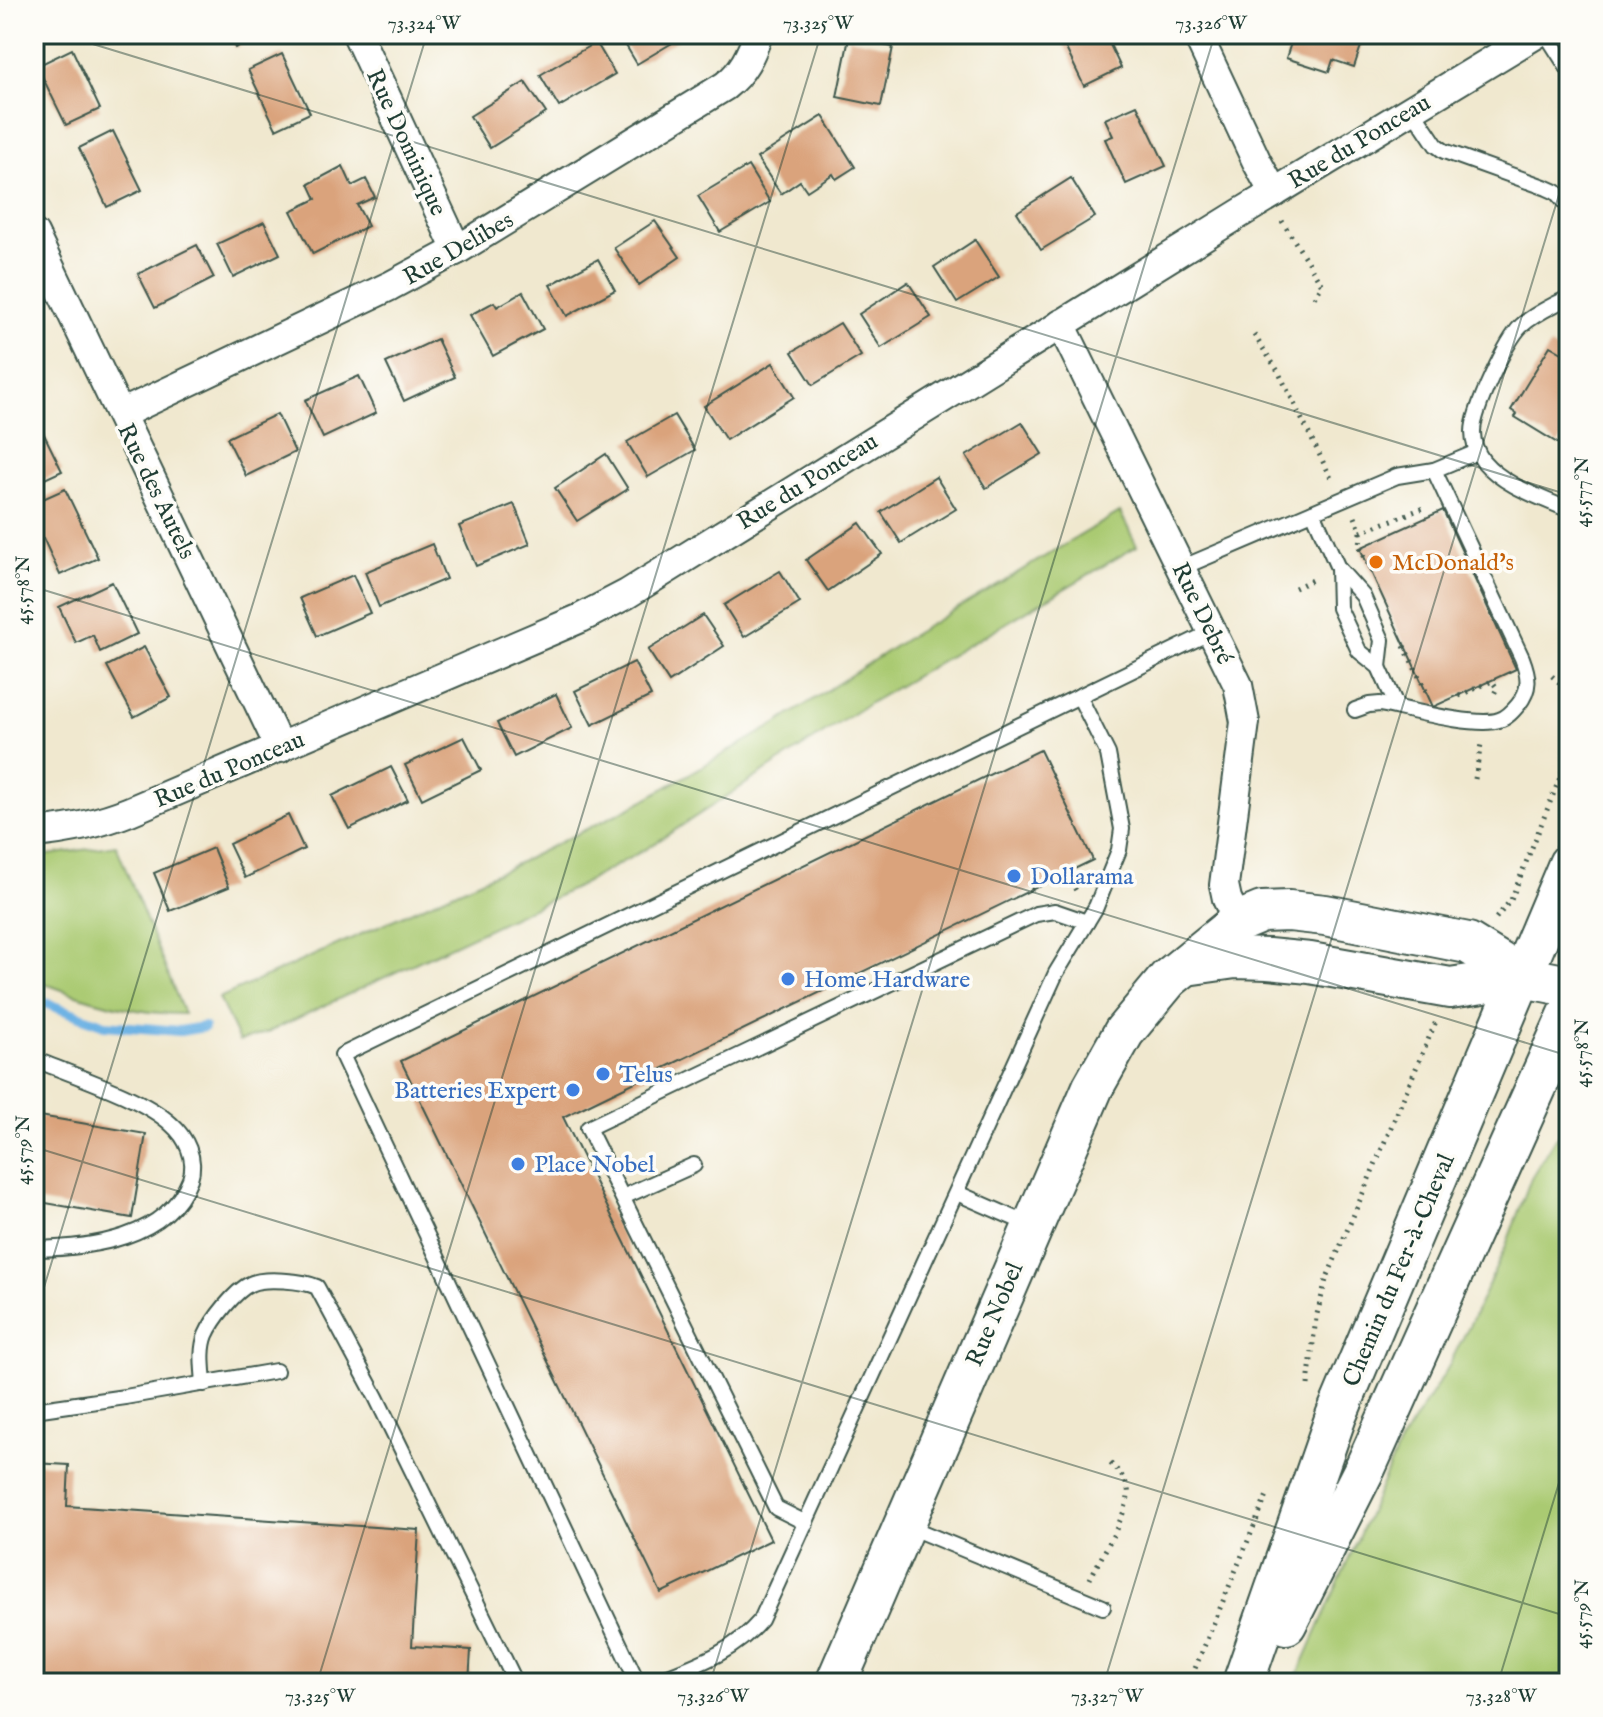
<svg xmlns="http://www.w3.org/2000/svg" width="1603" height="1717" font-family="'IM FELL English',serif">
<rect width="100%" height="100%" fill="#fdfcf7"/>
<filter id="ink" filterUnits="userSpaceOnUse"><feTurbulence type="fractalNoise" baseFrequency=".0125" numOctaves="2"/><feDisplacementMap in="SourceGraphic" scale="16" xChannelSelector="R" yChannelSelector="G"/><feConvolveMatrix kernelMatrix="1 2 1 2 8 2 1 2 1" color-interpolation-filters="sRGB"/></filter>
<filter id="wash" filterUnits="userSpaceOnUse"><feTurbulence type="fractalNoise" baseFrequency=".006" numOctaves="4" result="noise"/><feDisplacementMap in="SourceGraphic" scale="32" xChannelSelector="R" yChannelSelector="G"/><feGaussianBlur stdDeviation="1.8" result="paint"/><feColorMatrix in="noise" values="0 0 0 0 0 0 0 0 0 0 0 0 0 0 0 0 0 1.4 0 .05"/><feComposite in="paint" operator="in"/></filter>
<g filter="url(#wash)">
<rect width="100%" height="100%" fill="#f0e8cf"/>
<g fill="#aaca72" stroke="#648453" stroke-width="2">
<polygon points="1120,512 1137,546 868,704 646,849 579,886 266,1033 239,1041 219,998 508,868 635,805 776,724 909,637"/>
<path d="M116 845 184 1014C133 1014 81 999 34 979V857Z"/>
<polygon points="1569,1126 1569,1683 1294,1683 1400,1443 1446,1371 1474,1316 1505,1248 1531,1178 1554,1140"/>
</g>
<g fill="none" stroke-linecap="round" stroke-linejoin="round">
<polyline stroke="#6eb3e4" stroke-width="10" points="34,999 105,1025 180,1031 204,1027"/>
</g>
<g id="blocks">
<g fill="#daa37b">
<polygon points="229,34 264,34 235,48"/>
<polygon points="619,34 687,34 637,64"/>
<polygon points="1059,34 1105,34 1121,68 1084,86"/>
<polygon points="1294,34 1365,34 1354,67 1333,60 1329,72 1286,58"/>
<polygon points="849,38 893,47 881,106 837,97"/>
<polygon points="596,42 615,74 559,107 540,75"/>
<polygon points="72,49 100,109 66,125 37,66"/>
<polygon points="282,54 310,113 276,129 248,70"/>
<polygon points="525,82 546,113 490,148 470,116"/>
<polygon points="1137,105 1166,166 1126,184 1105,139 1113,136 1105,119"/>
<polygon points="823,116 855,167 836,179 833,174 807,191 800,181 781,194 757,158"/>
<polygon points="113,131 142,190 107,207 79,148"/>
<polygon points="343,166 352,186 366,179 375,197 357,205 368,226 313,254 291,211 316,199 309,184"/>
<polygon points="748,166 770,202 720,232 698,196"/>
<polygon points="1071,178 1095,217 1041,250 1017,212"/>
<polygon points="655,221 680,257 639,285 614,248"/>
<polygon points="264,222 280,254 233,277 217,244"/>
<polygon points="975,240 999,277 957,303 934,267"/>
<polygon points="197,245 214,278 155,308 138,274"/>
<polygon points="598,259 615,290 567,316 550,285"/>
<polygon points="908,282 931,317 881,348 859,314"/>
<polygon points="523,292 543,329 493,356 470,315 494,302 497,307"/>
<polygon points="840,323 861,356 813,385 792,352"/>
<polygon points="437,339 455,377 404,401 386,363"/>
<polygon points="1550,346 1569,357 1569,440 1563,436 1559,444 1515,417 1517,414 1511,410"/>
<polygon points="773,363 794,397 726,440 704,406"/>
<polygon points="359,376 376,413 323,438 305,400"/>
<polygon points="277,414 295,452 246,476 227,438"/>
<polygon points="674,415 695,450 648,477 627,442"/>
<polygon points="36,418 62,471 34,484 34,419"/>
<polygon points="1022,422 1042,454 986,488 966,456"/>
<polygon points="606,454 628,489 577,521 555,488"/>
<polygon points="936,477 956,509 901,543 881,512"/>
<polygon points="65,489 98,558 60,575 39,529 34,531 34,503"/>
<polygon points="514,504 530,544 476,566 459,526"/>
<polygon points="1443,510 1516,669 1433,707 1360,548"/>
<polygon points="860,523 882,554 828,591 806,560"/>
<polygon points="432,544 446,579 379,607 365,572"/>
<polygon points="780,571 800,603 744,637 724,605"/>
<polygon points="353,575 370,613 317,636 300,598"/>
<polygon points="112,582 137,634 100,652 93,635 76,643 59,607"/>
<polygon points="703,615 724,646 669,682 648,650"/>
<polygon points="144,647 171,697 134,717 107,666"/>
<polygon points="634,662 651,696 592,725 575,691"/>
<polygon points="556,694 572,728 514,757 497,723"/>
<polygon points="464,737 481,770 422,799 405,765"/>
<polygon points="1040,750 1093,860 563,1117 771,1540 661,1593 401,1061"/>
<polygon points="391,767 408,800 349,829 332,796"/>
<polygon points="288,815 304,849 245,878 229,844"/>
<polygon points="213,848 229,887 170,911 154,873"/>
<polygon points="34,1115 146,1134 132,1218 34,1201"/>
<polygon points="34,1463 69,1465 67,1506 419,1530 412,1646 471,1650 469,1683 34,1683"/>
</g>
</g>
</g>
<g filter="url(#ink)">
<use href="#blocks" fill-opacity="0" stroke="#3e574b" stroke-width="2"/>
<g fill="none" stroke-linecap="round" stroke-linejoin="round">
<g stroke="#3e574b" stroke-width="18">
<g id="lane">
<polyline points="1546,34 1569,70"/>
<polyline points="1412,109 1436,145 1444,151 1547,188 1556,192 1569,207"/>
<path d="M1569 297C1553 306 1535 313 1521 326 1506 341 1473 411 1473 432 1473 442 1477 453 1483 461 1504 486 1540 497 1569 510"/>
<polyline points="1313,512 1338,568 1363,596 1382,640 1379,667"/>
<polyline points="1181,568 1397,476 1434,470 1477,452"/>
<polyline points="1338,568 1339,608 1359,651 1379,667 1397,707"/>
<path d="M1355 710 1369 705 1380 704C1406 709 1477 728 1499 720 1507 718 1513 711 1518 705 1531 689 1529 676 1522 658L1434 470"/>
<path d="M34 1059C74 1076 140 1096 171 1124 186 1137 197 1159 190 1179 167 1239 91 1248 34 1249"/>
<polyline points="957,1193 1030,1225"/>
<polyline points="623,1197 694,1165"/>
<path d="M204 1384C203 1368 200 1350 206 1335 213 1319 235 1291 250 1284 264 1277 304 1281 317 1287L376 1397 516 1683"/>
<polyline points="34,1410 125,1397 276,1371"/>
<polyline points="806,1523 776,1508 588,1128 1036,914 1055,911 1087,922"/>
<polyline points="907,1526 1103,1607"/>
<polyline points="638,1683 342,1055 1211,632"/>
<path d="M651 1683C692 1666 731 1655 761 1620L1056 973 1096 907 1119 850 1122 829 1108 754 1079 696"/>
</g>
</g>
<g stroke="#3e574b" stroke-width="32">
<g id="street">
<polyline points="357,34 457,250"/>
<polyline points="1197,34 1257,162 1274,193"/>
<polyline points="34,234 280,748"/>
<polyline points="1061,324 1238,685 1245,722 1224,885 1227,899 1238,922"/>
<path d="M121 414 390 286 457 250 725 86C743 72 751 55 758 34"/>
<path d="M34 833C68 830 98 824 130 811L581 618 627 594 1244 211 1536 34"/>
</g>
</g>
<g stroke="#3e574b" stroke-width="44">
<g id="secondary">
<polyline points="1186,965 1235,958 1268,959 1310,963 1450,988 1523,977 1569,986"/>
<polyline points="1286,1624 1366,1466 1569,1014"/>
<polyline points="836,1683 1093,1087 1124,1032 1168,979 1238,922 1262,912 1289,911 1325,915 1468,943 1523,977"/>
<polyline points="1243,1683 1336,1416 1569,864"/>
</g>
</g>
<g stroke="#3e574b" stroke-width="5" stroke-dasharray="2 6" stroke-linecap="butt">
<polyline points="1282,221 1322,285 1312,301"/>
<polyline points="1254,335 1278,371 1332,480"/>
<polyline points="1355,517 1361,532 1426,507"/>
<polyline points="1361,532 1360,548 1368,564"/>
<polyline points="1295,588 1316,578"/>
<polyline points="1404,646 1426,691"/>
<polyline points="1552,676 1569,691"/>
<polyline points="1459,696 1492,681 1497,688 1493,696"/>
<polyline points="1475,779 1481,744"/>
<polyline points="1031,889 1066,873 1078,894"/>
<polyline points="1496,918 1511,900 1569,755"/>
<polyline points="1308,1385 1316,1318 1326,1280 1437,1019"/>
<path d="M1090 1579C1099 1560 1132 1507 1128 1489 1125 1477 1117 1470 1109 1462"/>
<polyline points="1189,1683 1267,1495"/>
</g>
<use href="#lane" stroke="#fff" stroke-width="14"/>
<use href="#street" stroke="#fff" stroke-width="28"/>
<use href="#secondary" stroke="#fff" stroke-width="40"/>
</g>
</g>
<path fill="none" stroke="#1f3d34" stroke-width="2" stroke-opacity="0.45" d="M60 34 1569 495M34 587 1569 1056M34 1147 1569 1617M34 1320 427 34M317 1683 821 34M710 1683 1215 34M1104 1683 1569 162M1498 1683 1569 1450"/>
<circle fill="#e8710a" stroke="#fdfcf7" stroke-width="3" cx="1376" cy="562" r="8"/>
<g fill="#3f7fe0" stroke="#fdfcf7" stroke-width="3">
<circle cx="1014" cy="876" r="8"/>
<circle cx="788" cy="979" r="8"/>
<circle cx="603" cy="1074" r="8"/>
<circle cx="573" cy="1090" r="8"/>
<circle cx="518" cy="1164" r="8"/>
</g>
<g text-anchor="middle" stroke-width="7" stroke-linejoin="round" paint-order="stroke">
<g font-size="24" fill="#1f3d34" stroke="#fdfcf7">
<text transform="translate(1359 141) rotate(-31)" y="8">Rue du Ponceau</text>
<text transform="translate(407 142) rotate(65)" y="8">Rue Dominique</text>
<text transform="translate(458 248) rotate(-30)" y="8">Rue Delibes</text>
<text transform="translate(807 481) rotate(-32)" y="8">Rue du Ponceau</text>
<text transform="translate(157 491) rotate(64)" y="8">Rue des Autels</text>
<text transform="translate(1203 613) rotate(64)" y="8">Rue Debré</text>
<text transform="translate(229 769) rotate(-23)" y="8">Rue du Ponceau</text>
<text transform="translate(1398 1270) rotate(-67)" y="8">Chemin du Fer-à-Cheval</text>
<text transform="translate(994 1314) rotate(-67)" y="8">Rue Nobel</text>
</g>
<g font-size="24" fill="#c56008" stroke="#fdfcf7" text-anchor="start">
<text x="1392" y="570">McDonald's</text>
</g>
<g font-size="24" fill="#366cbe" stroke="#fdfcf7" text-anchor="start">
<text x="1030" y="884">Dollarama</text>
<text x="804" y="987">Home Hardware</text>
<text x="619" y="1082">Telus</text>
<text x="557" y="1098" text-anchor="end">Batteries Expert</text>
<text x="534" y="1172">Place Nobel</text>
</g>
</g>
<rect width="1603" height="1717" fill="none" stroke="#fdfcf7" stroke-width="88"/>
<rect x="44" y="44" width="1515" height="1629" fill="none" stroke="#1f3d34" stroke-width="3"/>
<g font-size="20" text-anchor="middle" fill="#1f3d34">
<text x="424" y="29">73.324°W</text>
<text x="818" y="29">73.325°W</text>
<text x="1211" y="29">73.326°W</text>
<text transform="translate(1581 492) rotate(-90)" y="7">45.577°N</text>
<text transform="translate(22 590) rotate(-90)" y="7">45.578°N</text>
<text transform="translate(1581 1053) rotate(-90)" y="7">45.578°N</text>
<text transform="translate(22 1150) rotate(-90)" y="7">45.579°N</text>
<text transform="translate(1581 1614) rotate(-90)" y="7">45.579°N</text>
<text x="320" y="1702">73.325°W</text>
<text x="713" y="1702">73.326°W</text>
<text x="1107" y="1702">73.327°W</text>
<text x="1501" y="1702">73.328°W</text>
</g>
</svg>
